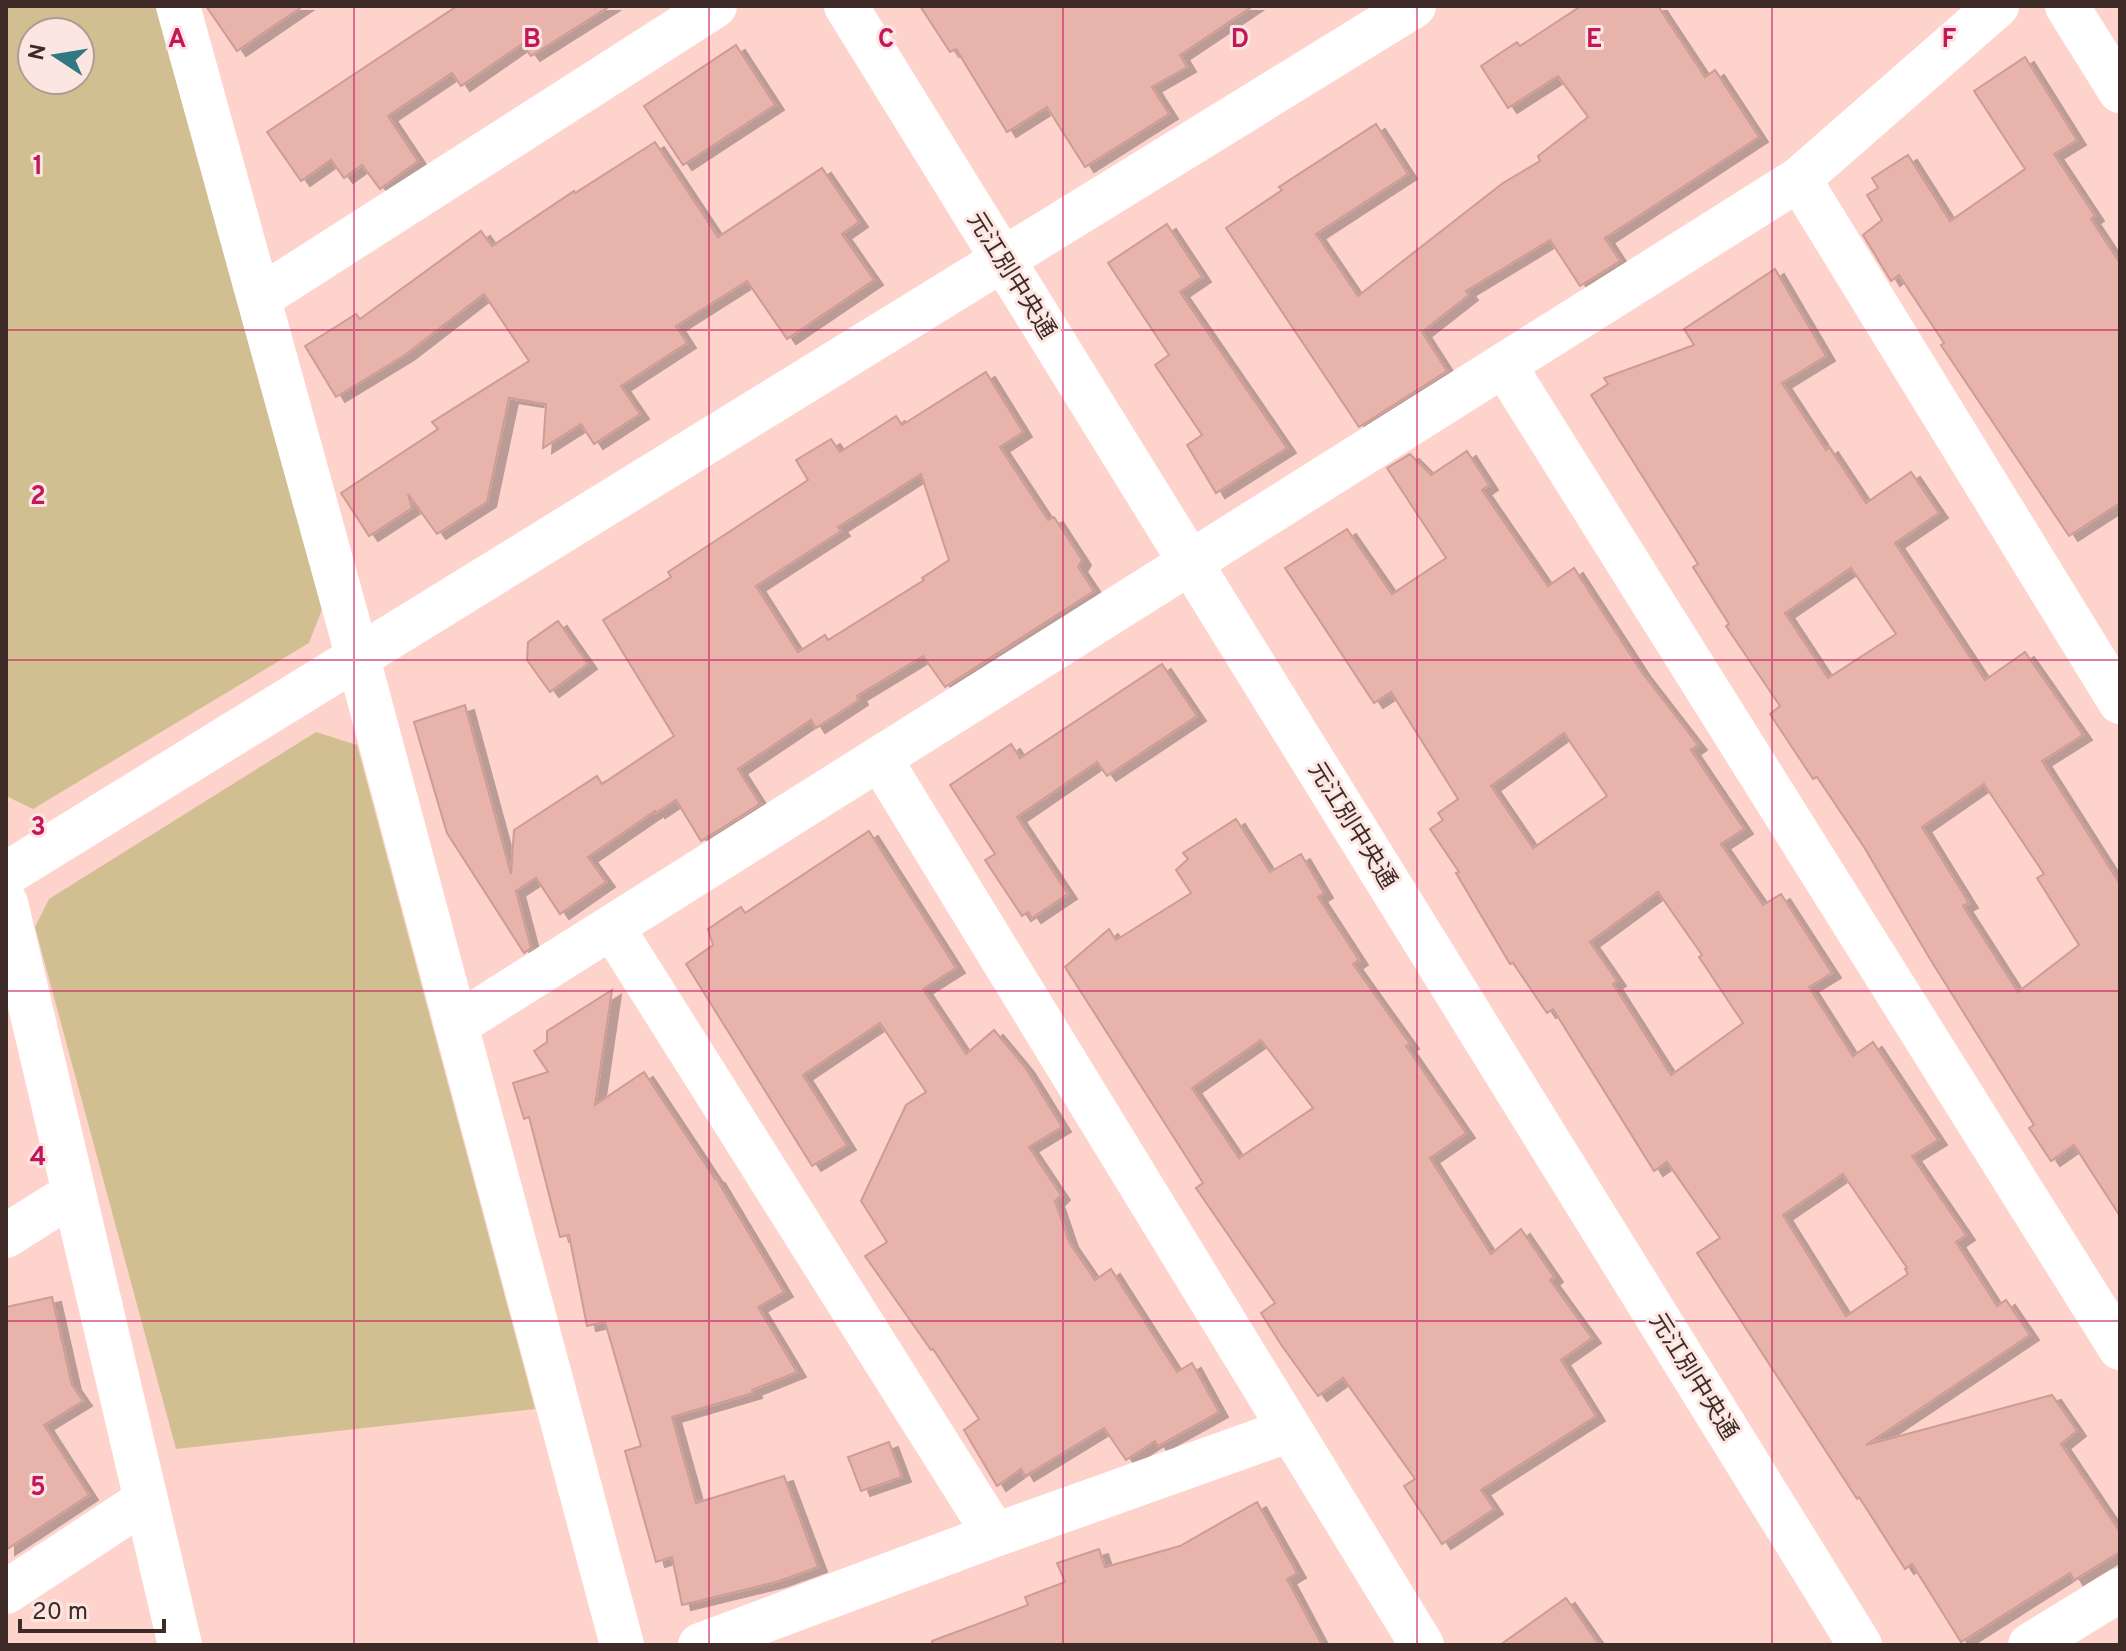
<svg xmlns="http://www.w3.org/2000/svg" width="2126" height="1651" font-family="Overpass,'Noto Sans JP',sans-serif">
<defs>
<filter id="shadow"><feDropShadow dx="9" dy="5" stdDeviation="0" flood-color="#0004"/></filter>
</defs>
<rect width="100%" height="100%" fill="#fed3cc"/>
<g fill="#d1bf92" fill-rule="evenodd">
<path d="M6 6H163L324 604 309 643 33 809 6 796ZM32 32H80V80H32Z"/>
<polygon points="316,732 357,745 535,1409 176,1449 35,927 49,899"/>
</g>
<g fill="#e7b3ab" stroke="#ce9c94" stroke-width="2" fill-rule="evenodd" filter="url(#shadow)">
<polygon points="206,6 303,6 237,51"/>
<polygon points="457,6 610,6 531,56 522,44 461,86 452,73 388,116 418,161 380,189 362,165 344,178 331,160 301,181 267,132"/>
<polygon points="920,6 1253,6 1180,55 1187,67 1152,87 1169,114 1085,167 1047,107 1007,132 956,49 950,52"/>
<polygon points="1581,6 1658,6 1705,77 1715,70 1759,137 1605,238 1620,261 1580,286 1550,240 1466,291 1469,295 1422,332 1447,371 1359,427 1226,228 1282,190 1279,187 1376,124 1408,174 1316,234 1358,296 1503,183 1540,161 1538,156 1588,117 1558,76 1508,108 1481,66 1517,42 1520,46"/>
<polygon points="736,45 775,105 683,165 644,106"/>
<polygon points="2025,57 2077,140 2054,154 2095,216 2091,219 2120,263 2120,503 2069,536 1941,345 1944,343 1899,275 1891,281 1863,235 1882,220 1867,195 1878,188 1872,178 1908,155 1950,221 2025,169 1974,91"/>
<polygon points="655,142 718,237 822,168 859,222 842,234 874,280 787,339 747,281 676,326 687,343 621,386 640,414 594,444 581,424 543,448 546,404 509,398 487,502 437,534 408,494 412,508 369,536 341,493 438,429 432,422 529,361 484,294 405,355 336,397 305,346 356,314 360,319 481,231 492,246 574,191 575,193"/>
<polygon points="1167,224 1202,277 1180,292 1287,448 1216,493 1187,445 1202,435 1155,365 1169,355 1108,263"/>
<path d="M1775 269 1826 356 1782 383 1826 450 1829 447 1866 503 1911 472 1939 513 1895 543 1985 680 2025 652 2083 735 2042 761 2120 884V1216L2074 1145 2051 1161 2029 1128 2034 1125 1930 959 1864 847 1817 777 1813 779 1770 714 1780 706 1726 626 1729 624 1693 567 1698 564 1591 395 1608 384 1604 378 1694 345 1684 329ZM1851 568 1896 634 1828 678 1785 613ZM1984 784 2044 874 2037 878 2079 945 2018 992 1963 906 1969 903 1922 827Z"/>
<path d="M986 372 1023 432 1000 447 1048 520 1054 517 1082 560 1078 567 1094 591 945 687 923 656 857 696 859 700 816 728 811 720 738 769 760 804 701 841 676 800 656 813 655 811 588 857 606 882 560 914 536 878 516 891 531 948 524 953 447 833 414 722 465 705 511 874 514 830 597 776 602 784 674 736 603 620 671 577 668 572 808 480 796 460 831 439 840 452 896 416 902 425ZM921 474 949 560 922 578 924 580 828 640 825 635 798 652 756 586 841 531 838 527Z"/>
<path d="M1467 451 1489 485 1482 490 1548 586 1574 568 1641 671 1698 745 1691 750 1744 829 1721 844 1763 905 1781 894 1832 973 1809 987 1853 1056 1873 1042 1938 1140 1912 1156 1966 1235 1956 1242 1997 1306 2006 1300 2030 1335 1866 1445 2052 1395 2077 1431 2061 1444 2120 1532V1552L2074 1580 2070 1573 1961 1642 1912 1564 1905 1569 1859 1497 1857 1499 1697 1253 1720 1238 1667 1162 1654 1171 1553 1009 1547 1013 1513 963 1510 964 1456 873 1459 872 1430 829 1443 820 1438 813 1458 799 1391 692 1374 703 1285 568 1347 529 1392 594 1446 558 1387 468 1410 454 1431 475ZM1564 733 1607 796 1533 848 1491 786ZM1658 892 1702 955 1699 957 1743 1023 1671 1075 1613 984 1617 981 1590 942ZM1843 1174 1907 1268 1905 1269 1908 1274 1846 1316 1783 1215Z"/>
<polygon points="558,621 588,664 550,692 527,660 528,642"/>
<polygon points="1162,664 1197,716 1107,776 1097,762 1017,817 1068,894 1032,918 1028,912 1022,916 985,860 995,854 950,785 1011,744 1020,758"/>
<path d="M1236 819 1270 872 1301 854 1324 893 1318 897 1359 960 1353 964 1410 1044 1406 1046 1466 1133 1430 1158 1491 1254 1521 1229 1554 1277 1550 1280 1592 1338 1561 1360 1596 1416 1481 1490 1494 1509 1442 1544 1404 1486 1415 1479 1343 1378 1318 1396 1282 1346 1261 1313 1275 1303 1196 1188 1203 1183 1065 967 1109 929 1116 940 1191 893 1176 870 1188 859 1183 853ZM1261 1040 1313 1108 1239 1158 1192 1088Z"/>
<polygon points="869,831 956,968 923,989 966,1054 994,1030 1025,1067 1062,1127 1029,1147 1061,1195 1055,1201 1069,1242 1095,1280 1111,1269 1177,1372 1192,1363 1219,1412 1158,1446 1155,1441 1126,1460 1104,1428 1025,1476 1021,1469 997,1486 964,1430 979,1419 933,1349 931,1350 865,1256 887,1242 861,1201 906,1105 926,1092 880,1023 803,1075 847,1145 812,1166 686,964 713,945 708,929 741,907 745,913"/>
<polygon points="612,990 595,1105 644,1072 715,1179 716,1178 784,1292 758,1307 797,1372 752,1390 753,1393 672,1417 696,1503 784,1476 818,1567 776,1582 682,1605 672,1557 656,1562 625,1451 641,1446 605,1322 587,1326 569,1235 560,1237 529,1117 524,1119 513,1083 548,1072 534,1051 547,1042 547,1031"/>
<polygon points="52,1297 72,1385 83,1401 44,1425 89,1495 6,1550 6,1307"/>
<polygon points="889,1442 902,1477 861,1491 848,1457"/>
<polygon points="1257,1502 1297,1573 1287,1579 1322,1645 932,1645 932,1641 1028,1605 1025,1597 1065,1582 1057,1563 1099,1549 1105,1567 1180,1546"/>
<polygon points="1566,1598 1599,1645 1500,1645"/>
</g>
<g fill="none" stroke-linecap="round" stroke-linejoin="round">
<g stroke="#fff" stroke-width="44">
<polyline points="178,6 358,658 622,1645"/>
<polyline points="846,6 1860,1645"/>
<polyline points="2067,6 2120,91"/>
<polyline points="1799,179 2120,702"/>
<polyline points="259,298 715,6"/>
<polyline points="1504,365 2120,1348"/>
<polyline points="880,759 1422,1645"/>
<polyline points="6,874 1414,6"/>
<polyline points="6,903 180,1645"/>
<polyline points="612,927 995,1535"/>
<polyline points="456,1025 1799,179 1997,6"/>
<polyline points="6,1236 74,1193"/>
<polyline points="6,1592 146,1500"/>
<polyline points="700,1645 995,1535 1290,1430"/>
<polyline points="2030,1645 2120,1590"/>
</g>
</g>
<path fill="none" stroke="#c2185b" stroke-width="2" stroke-opacity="0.55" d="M354 6V1645M709 6V1645M1063 6V1645M1417 6V1645M1772 6V1645M6 330H2120M6 660H2120M6 991H2120M6 1321H2120"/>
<g text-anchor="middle" stroke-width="6" stroke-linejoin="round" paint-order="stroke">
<g font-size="24" fill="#3e2a27" stroke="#fce6e2">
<text transform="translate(1012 275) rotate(58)" y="8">元江別中央通</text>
<text transform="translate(1353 825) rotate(58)" y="8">元江別中央通</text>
<text transform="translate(1694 1376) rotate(58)" y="8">元江別中央通</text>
</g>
</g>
<g font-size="26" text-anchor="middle" font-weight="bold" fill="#c2185b" stroke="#fce6e2" stroke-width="6" stroke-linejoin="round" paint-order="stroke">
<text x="177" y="47">A</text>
<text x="532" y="47">B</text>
<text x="886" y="47">C</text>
<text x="1240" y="47">D</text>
<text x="1594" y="47">E</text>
<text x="1949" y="47">F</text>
<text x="38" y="174">1</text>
<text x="38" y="504">2</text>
<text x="38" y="835">3</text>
<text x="38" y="1165">4</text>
<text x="38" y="1495">5</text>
</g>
<rect width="2126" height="1651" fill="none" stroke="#3e2a27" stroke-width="16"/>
<g transform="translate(56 56) rotate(282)"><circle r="38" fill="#fce6e2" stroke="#b09b97" stroke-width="2"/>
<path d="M0-6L14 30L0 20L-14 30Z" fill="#307882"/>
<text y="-12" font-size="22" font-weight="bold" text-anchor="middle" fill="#3e2a27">N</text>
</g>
<path d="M20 1619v12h144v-12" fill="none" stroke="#3e2a27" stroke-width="4"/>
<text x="32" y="1619" font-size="24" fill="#3e2a27" stroke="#fce6e2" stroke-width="6" paint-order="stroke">20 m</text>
</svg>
